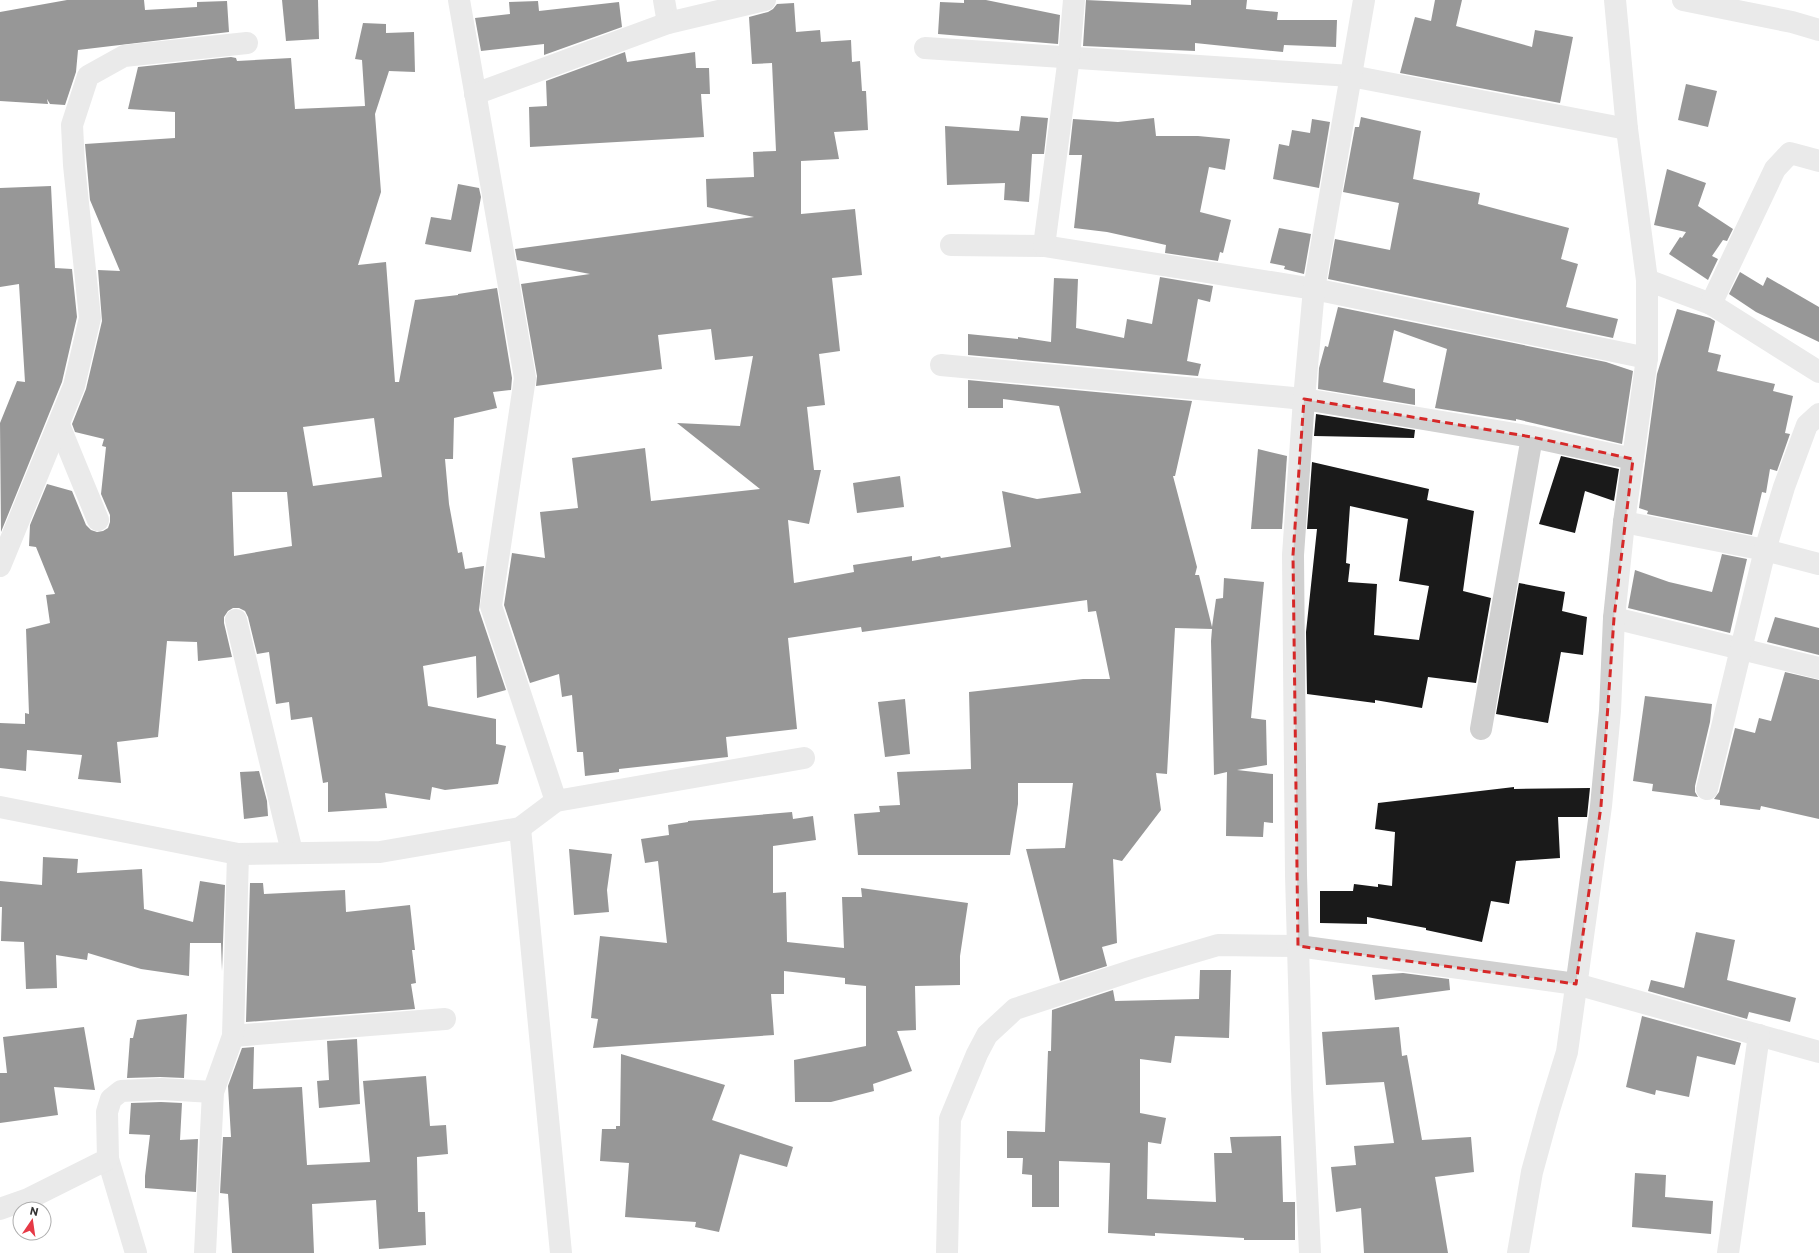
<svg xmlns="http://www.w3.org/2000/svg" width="1819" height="1253" font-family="Commissioner,sans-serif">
<rect width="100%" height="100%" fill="#fff"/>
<g fill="#1a1a1a" fill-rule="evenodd">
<polygon points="67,0 144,0 145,10 197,7 197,2 227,1 229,32 78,50 76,72 65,105 50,104 47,99 48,104 0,101 0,12"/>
<polygon points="282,0 318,0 319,39 286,41"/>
<polygon points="964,0 986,0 1060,15 1058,44 938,34 940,2 964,3"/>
<polygon points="1086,0 1191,5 1191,0 1247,0 1246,9 1278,12 1277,20 1337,20 1336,47 1284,45 1283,52 1195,43 1195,51 1083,46"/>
<polygon points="1435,0 1462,0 1456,26 1532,47 1535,30 1573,37 1560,103 1400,73 1415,17 1431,21"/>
<polygon points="538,1 539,11 619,2 622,27 544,55 544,44 481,51 475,18 510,14 509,2"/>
<polygon points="794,3 796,32 820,30 821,42 851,40 852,62 860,61 862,91 866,91 868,130 834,132 839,159 801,161 801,214 855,209 862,275 832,278 840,351 819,354 825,405 807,407 814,470 821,470 809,524 788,520 794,583 854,572 853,565 912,556 912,561 940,556 941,558 1011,547 1002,491 1037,499 1081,493 1059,406 1003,399 1003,408 968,408 968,380 1192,401 1175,476 1173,476 1197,567 1195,575 1199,575 1212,627 1216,599 1223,598 1224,578 1264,582 1251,718 1266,720 1267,765 1237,770 1273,774 1273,823 1264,822 1263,837 1226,836 1227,772 1214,775 1211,641 1212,629 1175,628 1167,774 1156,773 1161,810 1122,861 1113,859 1117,943 1102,947 1107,966 1060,981 1026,849 1065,848 1073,783 1018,783 1018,804 1010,855 858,855 854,814 880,812 879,806 900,805 897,772 971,769 969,692 1083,679 1110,679 1096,611 1088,612 1087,600 862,632 861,627 788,638 797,729 726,737 728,757 619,769 619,772 585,776 583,752 577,752 572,695 562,697 559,674 530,683 504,605 512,553 545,558 540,512 578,508 572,458 645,448 651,501 760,489 677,423 740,426 753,356 715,360 711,329 658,335 662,369 536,386 537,376 521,284 590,274 517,260 515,249 754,217 707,207 706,179 754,177 753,152 776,151 772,63 752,64 749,17 768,12 773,9 777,4"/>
<path d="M363 23 386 24V33L414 32 415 72 389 71 375 114 381 192 358 265 386 262 395 382H399L415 300 458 295V294L497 288 512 378 511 390 493 392 497 408 454 418 453 459H445L449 504 458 553 462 552 465 569 484 566 479 610 506 690 477 698 476 656 423 666 428 706 496 719V744L506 746 498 784 445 790 432 787 430 800 385 793 387 808 328 812V782L323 783 312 717 291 720 289 702 276 704 269 652 257 654 248 617 245 611 239 608H233L228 611 224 617V623L232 657 198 661 197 642 167 641 158 737 117 742 121 783 78 779 82 755 27 750 26 771 0 768V723L25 724V713L29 714 26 629 50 623 46 595 55 594 36 547 29 546 30 525 47 484 72 491 86 525 91 530 97 532 103 531 108 528 110 522V515L101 494 106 447 102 446 104 439 75 432 72 424 86 389 102 321 98 270 120 271 90 200 85 144 175 138V112L128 109 138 67 231 57 236 58 237 61 291 58 295 109 365 106 362 60 355 59ZM374 418 382 477 313 486 303 427ZM232 492H287L292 546 234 556Z"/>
<polygon points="625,52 627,62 695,52 696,68 709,68 710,94 701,94 704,137 530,147 529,107 547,106 546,81"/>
<polygon points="1686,84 1717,91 1708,127 1678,120"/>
<polygon points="1021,116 1048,118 1044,154 1032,154 1029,202 1004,200 1005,183 947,185 945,126 1019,131"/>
<polygon points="1361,117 1421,131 1413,179 1480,193 1478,204 1569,228 1561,259 1578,264 1566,307 1618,319 1613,338 1328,279 1335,239 1390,250 1399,203 1343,192 1355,127 1359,127"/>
<polygon points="1154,118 1156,136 1198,136 1230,139 1225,170 1209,167 1200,212 1231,220 1223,253 1220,252 1218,261 1165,253 1166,245 1107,232 1074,228 1082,155 1069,155 1073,119 1118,122"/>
<polygon points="1312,119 1330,122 1319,188 1273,179 1279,144 1289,146 1292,130 1310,133"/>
<polygon points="1667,169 1706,183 1698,206 1733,229 1727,241 1723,240 1712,256 1718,259 1708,280 1669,254 1680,237 1682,238 1686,232 1654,225"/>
<polygon points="458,184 479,188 481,197 471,252 425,244 431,217 451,220"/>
<polygon points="51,186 55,268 72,269 77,317 62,382 1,532 0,423 17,381 25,382 19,284 0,287 0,188"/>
<polygon points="1279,228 1311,234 1304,274 1284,269 1285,266 1270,263"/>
<polygon points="1740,272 1763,286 1767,277 1819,307 1819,342 1756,312 1729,294"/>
<polygon points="1160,277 1213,286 1210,302 1198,299 1187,361 1201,364 1198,376 968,355 968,334 1018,339 1018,337 1051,342 1054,278 1078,279 1076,328 1124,338 1127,319 1152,324"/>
<polygon points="1338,307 1606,362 1633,371 1622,444 1516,419 1516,421 1435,408 1447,349 1394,330 1383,382 1415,389 1415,405 1318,389 1319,368 1325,346 1328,347"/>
<polygon points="1677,309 1710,318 1715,321 1708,352 1721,355 1717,371 1775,384 1773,391 1793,396 1785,433 1790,434 1777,471 1770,469 1766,493 1762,492 1752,535 1647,514 1648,511 1639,508 1657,374"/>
<polygon points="1316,414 1415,430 1414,438 1314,436"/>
<polygon points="1258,449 1287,456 1282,529 1251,529"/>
<polygon points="1561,456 1619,469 1614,501 1585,491 1575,533 1539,524"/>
<path d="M1312 462 1429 489 1427 500 1474 511 1463 591 1491 598 1476 683 1428 677 1422 708 1375 700V703L1307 694 1306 632 1317 529H1307ZM1350 506 1408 519 1399 581 1429 586 1419 640 1374 635 1377 584 1348 582 1350 564 1346 563Z"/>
<polygon points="900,476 904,507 857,513 853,483"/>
<polygon points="1722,554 1747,559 1730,633 1628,608 1635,570 1669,582 1712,592"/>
<polygon points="1519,583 1565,592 1562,611 1587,617 1583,655 1561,652 1548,723 1496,714"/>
<polygon points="1775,617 1819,628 1819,655 1767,642"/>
<polygon points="1785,672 1819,680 1819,819 1761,806 1760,810 1720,805 1720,800 1714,799 1719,792 1735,728 1755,733 1759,718 1771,721"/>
<polygon points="1645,696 1712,704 1710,722 1695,786 1695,792 1698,797 1652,791 1653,784 1633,781"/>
<polygon points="905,699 910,754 885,757 878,702"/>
<polygon points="259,771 267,801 268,816 244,819 240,772"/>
<polygon points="1514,787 1514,789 1590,788 1587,817 1558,817 1560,858 1516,861 1509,904 1491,901 1482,942 1426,930 1426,928 1367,917 1367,924 1320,923 1320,891 1353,891 1354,884 1378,887 1378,884 1392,886 1395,832 1375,829 1378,803"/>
<polygon points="792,812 793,819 813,816 816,840 773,846 773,893 786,892 787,942 844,948 842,897 862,897 861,888 968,903 960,956 960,985 915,986 916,1030 897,1031 912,1071 873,1084 874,1091 831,1102 795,1102 794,1060 866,1046 866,986 845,984 845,978 784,971 784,994 771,994 774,1035 593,1048 598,1019 591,1018 600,936 667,943 658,861 645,863 641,839 669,835 668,825 688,822 688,821"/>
<polygon points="569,849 612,854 607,890 609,912 574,915"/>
<polygon points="43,857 78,859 77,873 142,869 144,909 193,922 200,881 225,885 222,971 221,943 190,943 189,976 141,969 88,953 87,960 56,955 57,988 26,989 24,942 1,941 2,907 0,907 0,881 42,885"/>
<polygon points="250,883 263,883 264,894 345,890 346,912 410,905 415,950 412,950 416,983 411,984 415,1009 246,1022"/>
<polygon points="1696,932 1735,940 1727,980 1796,998 1790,1022 1749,1012 1747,1019 1648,991 1651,980 1684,988"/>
<polygon points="1200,970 1231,970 1229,1038 1175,1036 1171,1063 1140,1059 1140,1113 1166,1118 1161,1144 1148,1142 1147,1199 1216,1202 1214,1153 1232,1153 1230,1137 1281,1136 1283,1202 1295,1202 1295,1240 1244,1240 1244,1238 1155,1233 1155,1236 1108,1233 1110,1163 1059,1161 1059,1207 1032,1207 1032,1175 1022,1174 1023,1158 1007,1158 1007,1131 1045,1132 1048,1051 1051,1051 1052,1010 1113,990 1115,1001 1199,999"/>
<polygon points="1403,973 1449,979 1450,990 1375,1000 1372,975"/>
<polygon points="187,1014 184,1078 160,1077 127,1078 130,1038 133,1038 137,1020"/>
<polygon points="1642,1016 1741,1043 1735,1065 1697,1056 1689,1097 1656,1090 1655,1095 1626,1087"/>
<polygon points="84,1027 95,1090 54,1087 58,1115 0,1123 0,1073 7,1073 3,1037"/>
<polygon points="1399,1027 1402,1056 1407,1055 1422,1140 1471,1137 1474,1172 1435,1177 1448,1253 1364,1253 1361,1208 1336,1212 1331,1167 1356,1165 1354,1146 1394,1143 1384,1082 1326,1085 1322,1032"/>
<polygon points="357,1039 360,1104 319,1108 317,1081 329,1080 327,1041"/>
<polygon points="254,1047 253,1089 302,1087 307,1165 370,1162 363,1081 426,1076 430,1126 446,1125 448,1154 417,1157 418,1212 425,1212 426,1245 379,1249 376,1200 312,1204 314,1253 232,1253 228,1194 220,1193 223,1137 231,1137 228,1086 242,1048"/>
<polygon points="621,1054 725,1085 712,1120 793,1147 787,1167 740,1154 719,1232 695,1227 696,1222 625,1217 629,1163 600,1161 602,1129 616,1129 616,1126 620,1126"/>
<polygon points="161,1102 182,1103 180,1140 198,1139 196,1192 145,1188 145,1176 150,1135 129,1134 131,1103"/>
<polygon points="1635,1173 1666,1175 1665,1197 1713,1201 1711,1234 1632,1227"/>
</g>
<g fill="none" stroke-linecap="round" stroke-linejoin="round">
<g stroke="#d0d0d0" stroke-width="22">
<polyline points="459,0 525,378 491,606 556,801"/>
<polyline points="664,0 668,23"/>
<polyline points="1683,0 1792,22 1819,30"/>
<polyline points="925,48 1351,76 1627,129"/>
<polyline points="475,94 668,23 765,0"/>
<polyline points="951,245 1044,246 1314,289 1647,358"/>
<polyline points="1044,246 1069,57 1074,0"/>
<polyline points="1647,280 1711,304 1819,372"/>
<polyline points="1711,304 1775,169 1790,153 1819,161"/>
<polyline points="941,365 1304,399 1532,437 1633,459"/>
<polyline points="59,425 98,520"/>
<polyline points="1624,522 1765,550 1819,564"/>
<polyline points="0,566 74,386 90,318 74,165 72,125 88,76 124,56 247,43"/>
<polyline points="1614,618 1819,668"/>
<polyline points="236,620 292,852"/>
<polyline points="1481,729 1532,437"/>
<polyline points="1707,789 1765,550 1784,487 1807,425 1819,414"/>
<polyline points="0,807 238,854 380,852 520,828 556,801 804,758"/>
<polyline points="520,828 561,1253"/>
<polyline points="233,1036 445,1019"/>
<polyline points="108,1159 136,1253"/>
<polyline points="0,1209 28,1199 108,1159 107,1112 111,1099 121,1091 161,1089 213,1092"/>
<polyline points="205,1253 213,1092 233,1036 238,854"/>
<polyline points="947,1253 950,1119 977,1054 987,1035 1015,1009 1140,968 1218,945 1298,946 1576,984 1819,1052"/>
<polyline points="1310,1253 1302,1089 1296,875 1293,555 1304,399 1314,289 1364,0"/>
<polyline points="1518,1253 1532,1172 1549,1110 1567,1052 1601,806 1610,711 1614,618 1624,522 1647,358 1647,280 1627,129 1615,0"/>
<polyline points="1728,1253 1759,1035"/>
</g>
</g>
<path d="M0 0H1819V1253H0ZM1304 399 1532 437 1633 459 1614 618 1601 806 1576 984 1298 946 1293 555Z" fill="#fff" fill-opacity=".55" fill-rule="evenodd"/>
<path fill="none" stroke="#d62828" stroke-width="3" stroke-dasharray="8 5" stroke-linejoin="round" d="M1304 399 1532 437 1633 459 1614 618 1601 806 1576 984 1298 946 1293 555Z"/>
<g transform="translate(32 1221) rotate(13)"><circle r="19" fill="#ffffff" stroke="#adadad"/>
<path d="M0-3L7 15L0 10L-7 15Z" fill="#e63946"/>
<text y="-6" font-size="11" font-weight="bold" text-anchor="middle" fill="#333333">N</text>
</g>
</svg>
